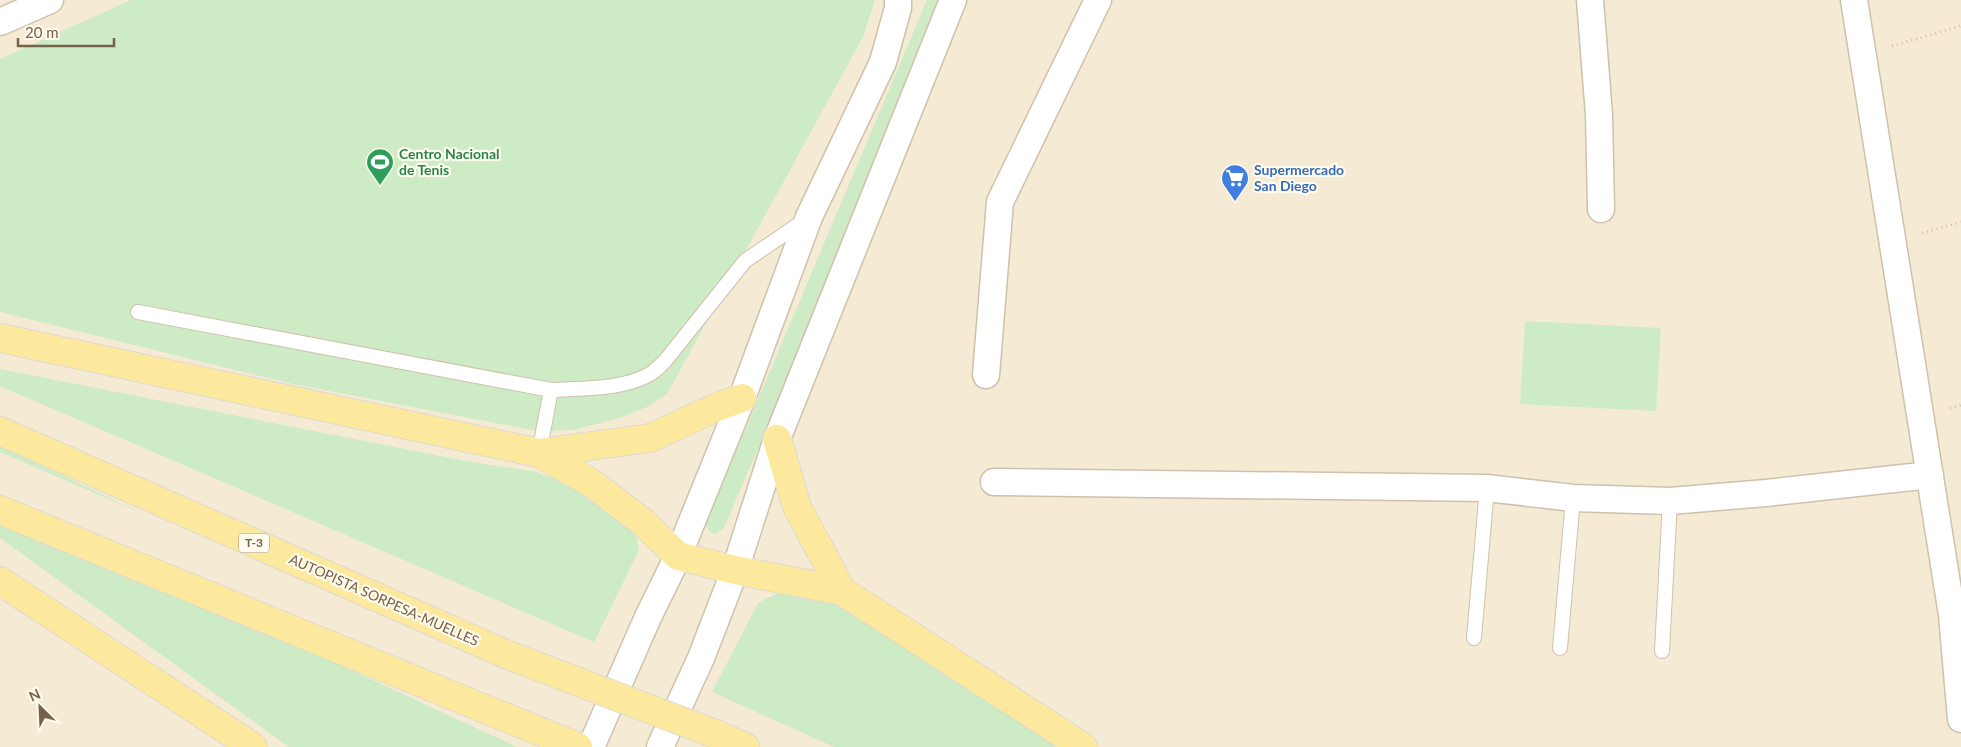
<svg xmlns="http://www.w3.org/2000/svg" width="1961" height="747" font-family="Lato,sans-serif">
<rect width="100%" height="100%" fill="#fdf8e6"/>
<rect fill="#f5ebd4" x="0" y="0" width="1961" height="747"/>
<g fill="#cdebc4">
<polygon points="131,0 875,0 863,37 667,394 647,407 619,418 573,430 537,431 293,384 0,312 0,59"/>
<polygon points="927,0 950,0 724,528 715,534 711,533 706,526 707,520"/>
<polygon points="1525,321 1661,328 1656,411 1520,404"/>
<polygon points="0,369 471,462 533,471 571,485 623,522 636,537 639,550 594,642 0,386"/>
<polygon points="0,446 141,513 0,452"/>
<polygon points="0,507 517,747 289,747 0,538"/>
<polygon points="794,590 830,594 1084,747 834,747 712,692 758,603 776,594"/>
</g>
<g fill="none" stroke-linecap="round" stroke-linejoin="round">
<g stroke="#cfc1ac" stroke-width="16">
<g id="service">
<path d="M138 312 551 390C583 388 622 390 650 374 655 371 660 366 665 361L745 261 805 220"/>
<polyline points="539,453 551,390"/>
<polyline points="1474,638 1487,488"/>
<polyline points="1560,648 1573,498"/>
<polyline points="1662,651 1670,501"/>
</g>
</g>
<g stroke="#cfc1ac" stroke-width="29">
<g id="minor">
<polyline points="1590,0 1599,115 1601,209"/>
<polyline points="1854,0 1952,615 1961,719"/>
<polyline points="0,22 50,0"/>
<polyline points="986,375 1000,202 1098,0"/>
<polyline points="994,482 1487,488 1573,498 1670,501 1766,493 1930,475"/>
<polyline points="591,747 648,617 678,556 742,398 809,217 883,62 898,8 898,0"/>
<polyline points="660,747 701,658 735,570 777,439 953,0"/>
</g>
</g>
<g stroke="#ded9d4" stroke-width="30">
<g id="primary">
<polyline points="0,338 539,453 593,484 644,523 678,556 735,570 842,591 1083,747"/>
<polyline points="0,431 508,655"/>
<polyline points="777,439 797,507 842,591"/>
<polyline points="539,453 650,438 717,407 742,398"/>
<polyline points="0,510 578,747"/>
<polyline points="0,581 253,747"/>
<polyline points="718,735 745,747"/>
</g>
</g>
<g stroke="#d8bfa0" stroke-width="3" stroke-dasharray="1 4" stroke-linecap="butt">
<polyline points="1892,46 1961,26"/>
<polyline points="1922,233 1961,222"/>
<polyline points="1950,408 1961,405"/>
</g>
<use href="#service" stroke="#fff" stroke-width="14"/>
<use href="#minor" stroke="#fff" stroke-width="26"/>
<use href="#primary" stroke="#fce99d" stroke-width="28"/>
<g stroke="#ded9d4" stroke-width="30" stroke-linecap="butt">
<polyline id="primary-bridge" points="508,655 718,735"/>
</g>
<use href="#primary-bridge" stroke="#fce99d" stroke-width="28"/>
</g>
<defs>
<g id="stadium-pin" transform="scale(1.4375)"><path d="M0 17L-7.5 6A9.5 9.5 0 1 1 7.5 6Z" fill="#2e9e5b" stroke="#fffbed"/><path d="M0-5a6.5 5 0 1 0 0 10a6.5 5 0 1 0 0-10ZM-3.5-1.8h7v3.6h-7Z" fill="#fff"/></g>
<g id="supermarket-pin" transform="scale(1.4375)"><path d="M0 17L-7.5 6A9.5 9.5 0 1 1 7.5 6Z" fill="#3f7fe0" stroke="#fffbed"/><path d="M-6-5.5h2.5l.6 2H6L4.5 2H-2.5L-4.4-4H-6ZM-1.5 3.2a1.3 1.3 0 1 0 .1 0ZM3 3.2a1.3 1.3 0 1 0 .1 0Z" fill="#fff"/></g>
</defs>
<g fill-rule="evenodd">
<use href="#stadium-pin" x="380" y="162"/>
<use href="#supermarket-pin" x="1235" y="178"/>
</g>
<g text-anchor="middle" stroke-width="4.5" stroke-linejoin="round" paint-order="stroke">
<rect fill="#fffbed" stroke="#a08f7b" stroke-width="1" x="239" y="533.5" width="30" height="19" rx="4"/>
<g font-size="12" font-weight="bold" fill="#77614a">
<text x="254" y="547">T-3</text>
</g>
<g font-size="14" font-weight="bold" fill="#27864d" stroke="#fffbed" text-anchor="start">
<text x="399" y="159">Centro Nacional<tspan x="399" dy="16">de Tenis</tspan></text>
</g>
<g font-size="14" font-weight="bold" fill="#366cbe" stroke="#fffbed" text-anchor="start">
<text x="1254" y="175">Supermercado<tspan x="1254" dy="16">San Diego</tspan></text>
</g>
<g font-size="14" fill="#77614a" stroke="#fffbed">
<text transform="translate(384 600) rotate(24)" y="5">AUTOPISTA SORPESA-MUELLES</text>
</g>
</g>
<g transform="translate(40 707) rotate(336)" stroke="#fffbed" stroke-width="4" paint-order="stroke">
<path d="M0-4L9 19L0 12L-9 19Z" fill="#77614a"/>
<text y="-8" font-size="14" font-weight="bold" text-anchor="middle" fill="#77614a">N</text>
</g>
<path d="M18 38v8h96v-8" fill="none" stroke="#77614a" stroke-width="2.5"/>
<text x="25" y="38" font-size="15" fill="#77614a" stroke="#fffbed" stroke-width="4" paint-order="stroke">20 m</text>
</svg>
